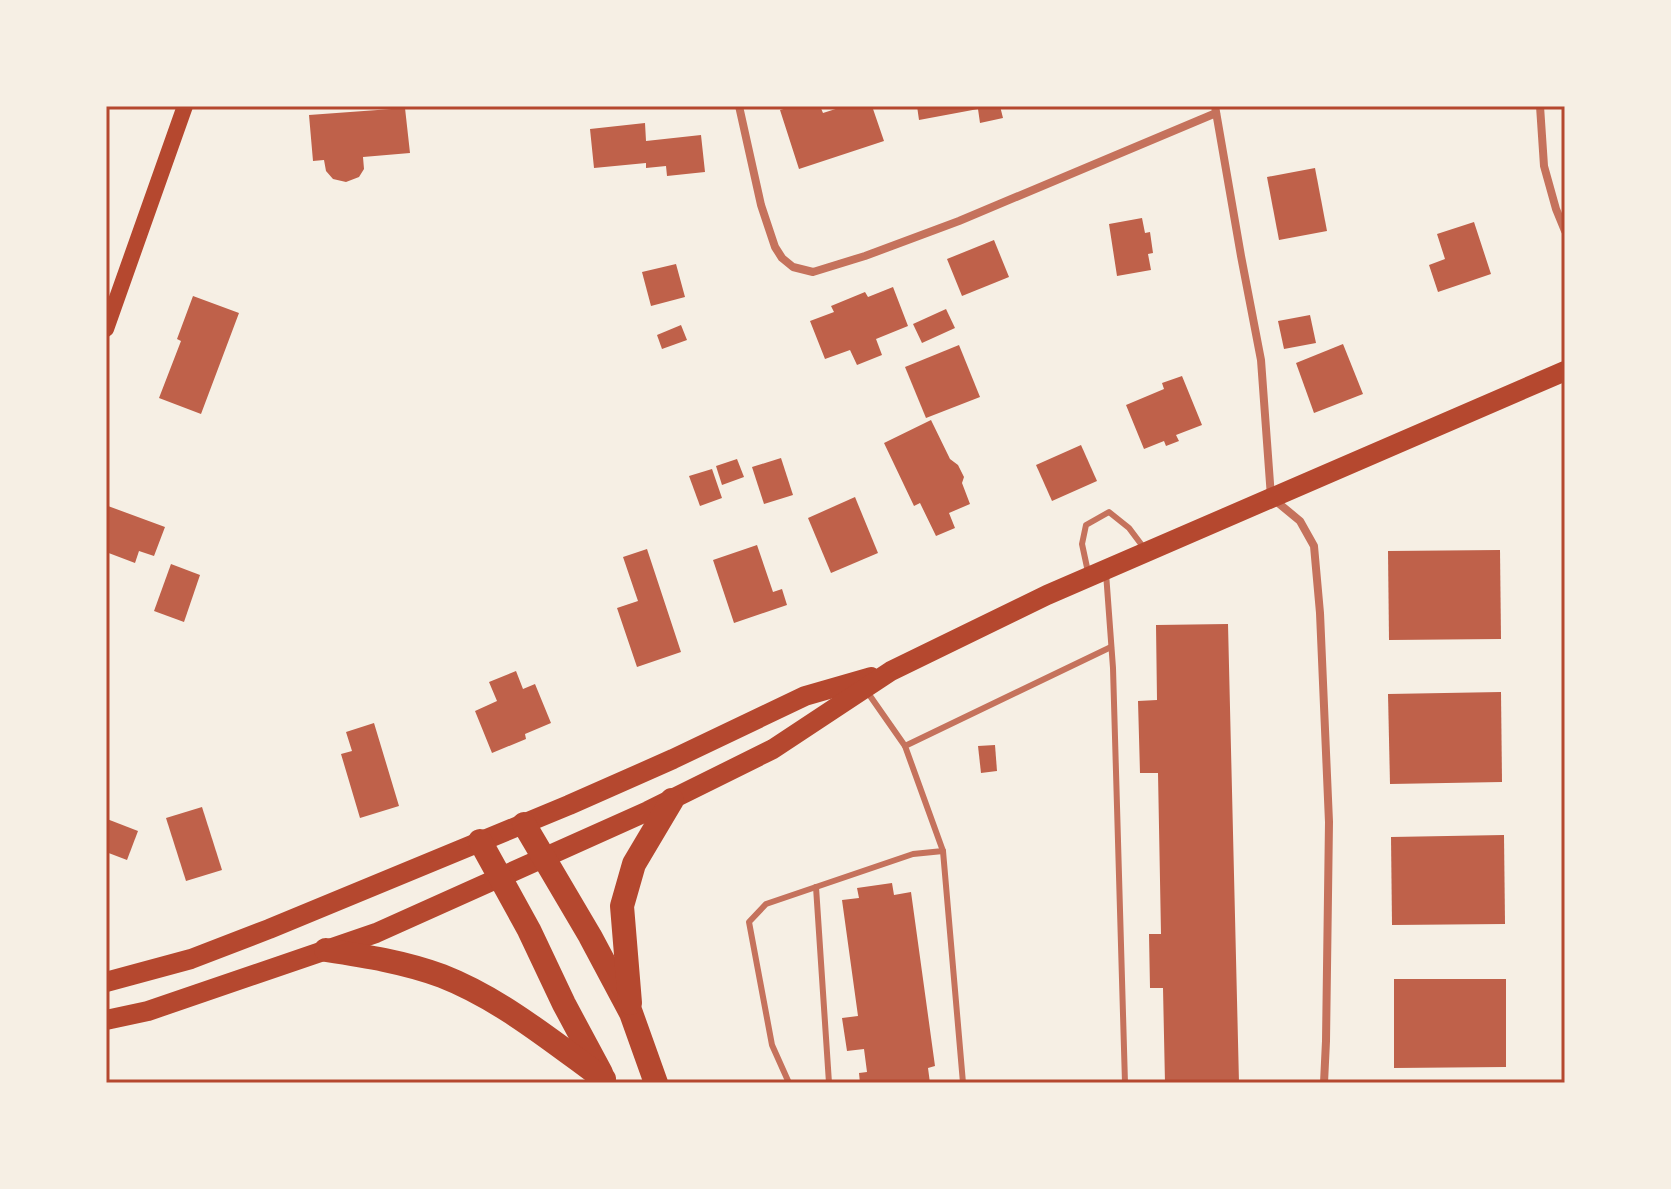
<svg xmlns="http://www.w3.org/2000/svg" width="1671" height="1189" font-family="'Nunito Sans',sans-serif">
<rect width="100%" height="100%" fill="#f6efe4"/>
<g fill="#bf614a">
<polygon points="794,106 820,106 823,113 845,106 872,106 884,141 799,169 780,110"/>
<polygon points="917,106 1000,106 1003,118 980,123 978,109 919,120"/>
<polygon points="405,108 410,153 363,157 364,169 359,177 346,182 333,179 326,171 324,160 313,161 309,115"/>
<polygon points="645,123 646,141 701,135 705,172 667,176 666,166 646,168 646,163 594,168 590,129"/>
<polygon points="1315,168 1327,231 1279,240 1267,177"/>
<polygon points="1142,218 1145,233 1150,232 1153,253 1148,254 1151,270 1117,276 1109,224"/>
<polygon points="1474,222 1491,274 1438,292 1429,265 1445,259 1437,234"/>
<polygon points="994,240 1009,277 962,296 947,259"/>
<polygon points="676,264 685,297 651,306 642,272"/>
<polygon points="893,287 908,326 876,339 882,355 857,365 850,350 825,359 810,321 834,312 831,306 865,292 868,297"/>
<polygon points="193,296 239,313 201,414 159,398 181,341 177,339"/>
<polygon points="946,309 955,328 922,343 913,324"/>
<polygon points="1310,315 1316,343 1284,349 1278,321"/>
<polygon points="681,325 687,340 662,349 657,335"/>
<polygon points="1343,344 1363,394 1314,413 1296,363"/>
<polygon points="959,345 980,397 926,418 905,367"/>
<polygon points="1182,376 1202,425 1176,435 1179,441 1166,446 1164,441 1144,449 1126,405 1164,389 1162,383"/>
<polygon points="931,420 950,459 958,465 964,477 962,483 970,504 949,513 955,528 936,536 920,503 914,506 884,443"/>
<polygon points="1081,445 1097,481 1052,501 1036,465"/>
<polygon points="781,458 793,495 764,504 752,467"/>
<polygon points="737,459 744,477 722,485 716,466"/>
<polygon points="712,469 722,498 700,506 689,476"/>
<polygon points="855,497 878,553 831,573 808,518"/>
<polygon points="108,506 165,527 154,556 139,551 135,563 106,552 106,512"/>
<polygon points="757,545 773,592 782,589 787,605 734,623 713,560"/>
<polygon points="647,549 681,652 637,667 617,608 638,601 623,557"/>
<polygon points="1500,550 1501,639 1389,640 1388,551"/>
<polygon points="171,564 200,575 184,622 154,611"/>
<polygon points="1228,624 1239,1083 1165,1083 1163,988 1150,988 1149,934 1161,934 1158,773 1140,773 1138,701 1157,700 1156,625"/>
<polygon points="516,671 523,689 535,684 551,723 525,734 526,739 492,753 475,711 497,701 489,682"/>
<polygon points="1501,692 1502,782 1390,784 1388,694"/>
<polygon points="374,723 399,806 360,818 341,754 352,751 346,732"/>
<polygon points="995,745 997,771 981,773 978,746"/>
<polygon points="202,807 222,870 186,881 166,818"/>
<polygon points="107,819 138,831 127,860 106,852"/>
<polygon points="1504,835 1505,924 1392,925 1391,837"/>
<polygon points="892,883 894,895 911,892 935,1066 928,1068 930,1083 860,1083 859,1073 867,1072 864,1049 847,1051 842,1018 858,1016 842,900 859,898 857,888"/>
<polygon points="1394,979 1506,979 1506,1067 1394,1068"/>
</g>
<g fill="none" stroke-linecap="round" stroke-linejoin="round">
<g stroke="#c5725c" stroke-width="6">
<polyline points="1088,572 1082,544 1086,525 1109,512 1129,528 1144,548"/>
<polyline points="1106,573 1113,668 1125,1083"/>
<polyline points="868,693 905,746"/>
<polyline points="943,851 963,1083"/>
<polyline points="816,887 829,1083"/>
<polyline points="789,1083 772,1045 749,922 766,904 913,854 943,851 905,746 1111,647"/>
</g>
<g stroke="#c5725c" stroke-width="8">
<polyline points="739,106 761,205 775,247 782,258 793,267 813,272 865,256 959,221 1216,113"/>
<polyline points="1215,106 1241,256 1261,360 1271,497 1300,521 1314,546 1320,613 1329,822 1326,1041 1324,1083"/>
<polyline points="1540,106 1544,166 1556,209 1565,231"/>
</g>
<polyline stroke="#b5482f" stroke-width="16" points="106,329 185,106"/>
<g stroke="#b5482f" stroke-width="20">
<polyline points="106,982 191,959 269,929 569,805 673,759 805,696 871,677"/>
<polyline points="106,1020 148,1011 376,933 648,811 773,749 891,671 1047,595 1565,371"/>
</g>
<g stroke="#b5482f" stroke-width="24">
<polyline points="524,824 590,936 631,1013 656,1083"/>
<polyline points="480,841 529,930 564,1004 601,1073"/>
<path d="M326 950C365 956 404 962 442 976 501 999 553 1042 604 1079"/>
<polyline points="630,1003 622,906 634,864 672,800"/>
</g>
</g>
<rect width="1671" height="1189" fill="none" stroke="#f6efe4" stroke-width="216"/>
<rect x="108" y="108" width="1455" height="973" fill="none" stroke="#b5482f" stroke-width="3"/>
</svg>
